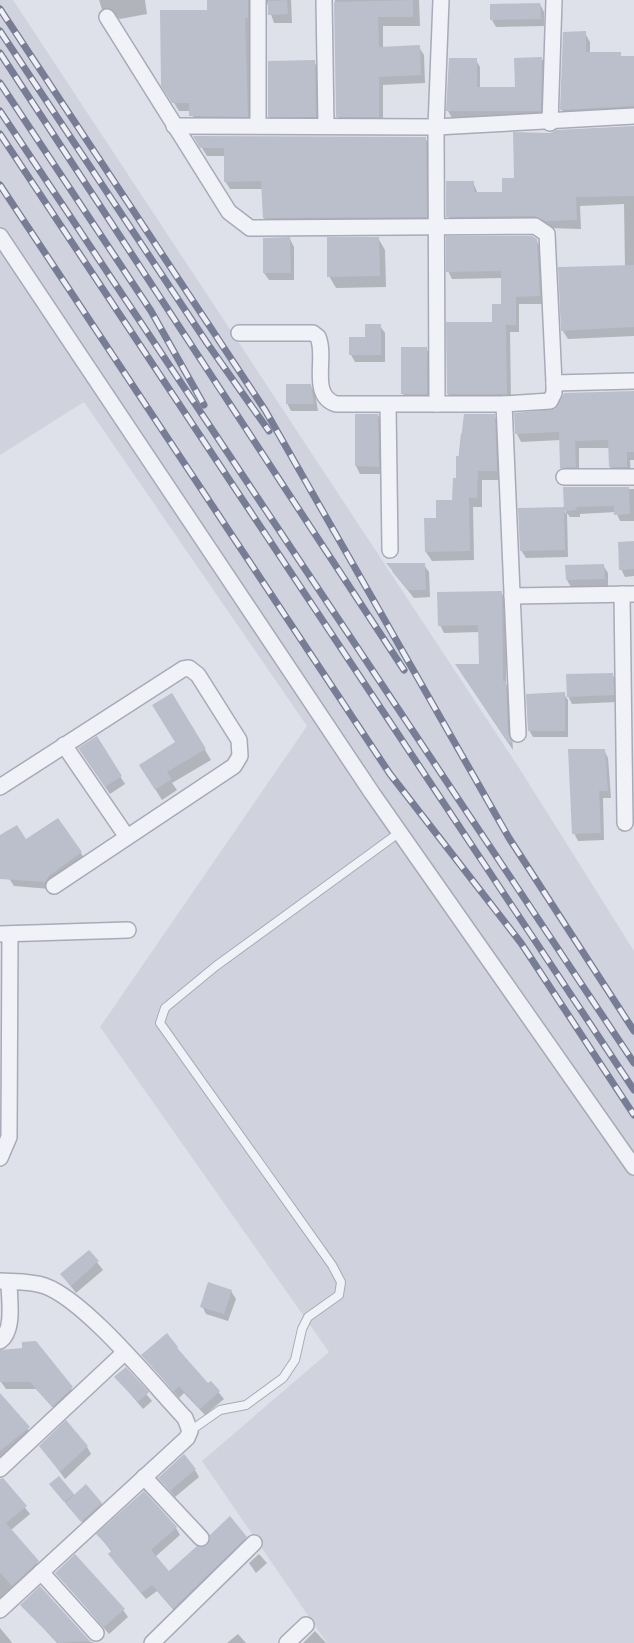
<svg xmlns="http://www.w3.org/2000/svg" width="634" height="1643" font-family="'Archivo Narrow',sans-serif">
<rect width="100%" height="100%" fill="#dee1e9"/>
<polygon fill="#d0d3de" points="0,0 13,0 521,771 634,951 634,1643 327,1643 202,1461 329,1352 100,1027 307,726 84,402 0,455"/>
<g fill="#0003">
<polygon points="99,0 145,0 147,14 120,19 112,15 105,19"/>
<polygon points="208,0 260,0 252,26 249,27 252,125 196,124 191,111 179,111 163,85 208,11"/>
<polygon points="266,0 291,0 292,23 274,23"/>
<polygon points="335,0 419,0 420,26 383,26 383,48 419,47 424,55 425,83 383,85 383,125 342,125 337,116"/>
<polygon points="540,4 544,12 544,26 496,27 492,20"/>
<polygon points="564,33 585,33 590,42 590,54 620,54 622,58 634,58 634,115 567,119 562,110"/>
<polygon points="542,59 546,66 544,118 452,118 448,111 476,60 480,67 480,89 516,89"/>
<polygon points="314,62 320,71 321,126 275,126 269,116"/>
<polygon points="634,127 634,336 568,339 563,331 625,267 624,204 580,206 581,229 453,225 448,216 473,182 478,194 504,193 551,134"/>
<polygon points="195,137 425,138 430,146 430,225 269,226 264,218 263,189 230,189 225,181 225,156 207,156"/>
<polygon points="378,238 385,250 386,287 336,288 329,276"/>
<polygon points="290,239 294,247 294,280 269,280 264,273"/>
<polygon points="536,240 541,249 544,304 519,304 519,332 510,332 511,401 453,401 448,394 494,324 502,305 502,278 452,279 448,271"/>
<polygon points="380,326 385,333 385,362 355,362 351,355"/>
<polygon points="426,348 431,356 431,401 407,401 403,394"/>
<polygon points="310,385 315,393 318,411 291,411 287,403"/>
<polygon points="634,392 634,460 630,460 631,475 615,475 610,467 610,448 579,448 579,475 566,476 561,468 561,440 521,442 517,434 516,414 556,411"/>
<polygon points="378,415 382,423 382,474 360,474 356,466"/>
<polygon points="494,415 499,424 501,480 482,480 482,507 473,507 474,560 432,561 426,552 438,519 454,502 461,434"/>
<polygon points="565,489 634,489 634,521 620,521 616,512 580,514 580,517 570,517 567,513 568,557 526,558 521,550 563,508 566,514"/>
<polygon points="634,543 634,576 625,577 621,569"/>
<polygon points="424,565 429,572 430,597 414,598 392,571"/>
<polygon points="603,565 608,573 608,586 571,587 567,580"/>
<polygon points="501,592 506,600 506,684 509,690 513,750 461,672 481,666 480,632 444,633 440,625"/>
<polygon points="612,674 617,682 617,702 572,704 568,696"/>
<polygon points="564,694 568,700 568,737 533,737 529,730"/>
<polygon points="172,695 211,760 172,783 177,790 162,800 147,776 177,743"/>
<polygon points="96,738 125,784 110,794 84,756"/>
<polygon points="604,750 608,758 611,798 603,798 604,840 578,841 574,833"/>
<polygon points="0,837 81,853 85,860 50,889 14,886 0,865"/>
<polygon points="89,1252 103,1270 76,1293 62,1275"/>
<polygon points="231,1291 236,1299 228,1321 206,1314 202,1306"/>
<polygon points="35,1343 76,1395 58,1413 36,1389 6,1389 1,1382 23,1350"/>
<polygon points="177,1348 208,1385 211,1383 224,1399 205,1415 184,1393 179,1398 143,1355"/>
<polygon points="125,1369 152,1401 143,1409 116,1377"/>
<polygon points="0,1395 34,1437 3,1461 0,1458"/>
<polygon points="41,1446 87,1447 91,1454 65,1479"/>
<polygon points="195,1470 199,1477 175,1497 160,1478"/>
<polygon points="3,1480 30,1514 11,1530 42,1569 0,1607 0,1483"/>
<polygon points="53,1488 101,1503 103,1507 84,1524"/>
<polygon points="176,1528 180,1535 155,1557 169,1573 245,1538 249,1545 178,1615 157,1591 146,1599 114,1561 112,1552 98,1535"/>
<polygon points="259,1554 267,1563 256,1573 249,1563"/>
<polygon points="57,1573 123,1610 128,1617 109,1634"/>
<polygon points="22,1605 88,1641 95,1643 57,1643"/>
<polygon points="0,1628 10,1640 12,1643 0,1643"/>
<polygon points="315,1631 326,1643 303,1643"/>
<polygon points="238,1634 246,1643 227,1643"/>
</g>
<g fill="#bbbfcc">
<polygon points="207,0 248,0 248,18 245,18 248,117 189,116 189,103 172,103 161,86 160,10 207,10"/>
<polygon points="287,0 288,14 268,15 268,1"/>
<polygon points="413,0 413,17 378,17 379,47 420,45 421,75 379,77 379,117 336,117 334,2"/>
<polygon points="540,3 541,19 490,20 490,4"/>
<polygon points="586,31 586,52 621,52 621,56 634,56 634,106 560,110 563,32"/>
<polygon points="542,57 541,111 446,111 449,58 477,58 477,87 515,87 514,58"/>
<polygon points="315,60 316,117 268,117 268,61"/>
<polygon points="634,126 634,196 576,197 577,220 545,221 535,216 446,217 446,181 474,181 474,192 502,192 502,178 514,178 513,132 550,133 556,130"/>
<polygon points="193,136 426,137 427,217 263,218 261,181 224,182 224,148 200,148"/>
<polygon points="446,236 532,236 537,239 540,296 516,297 516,325 506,325 507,394 447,394 446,322 492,322 492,304 501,304 501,271 446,272"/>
<polygon points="290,237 291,273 263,273 263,238"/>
<polygon points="327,237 379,237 380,276 327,277"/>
<polygon points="634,265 634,327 561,331 558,267"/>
<polygon points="365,324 381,324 381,355 349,355 349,337 365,337"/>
<rect x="401" y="347" width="26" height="47"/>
<polygon points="286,384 311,384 314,404 286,404"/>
<polygon points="634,391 634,452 627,452 627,467 609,467 608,440 575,441 576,467 560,468 559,432 515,434 514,413 555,409 564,393"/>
<polygon points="355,414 378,414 379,467 355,466"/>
<polygon points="464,414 495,414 497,471 478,471 477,498 469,498 470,551 425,552 424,518 436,518 436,500 452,500 453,478 456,478 456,456 459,456"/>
<polygon points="629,487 630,514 614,515 614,506 576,507 577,510 564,511 563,487"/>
<polygon points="564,507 565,550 520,551 518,508"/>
<polygon points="634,541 634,569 619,570 618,542"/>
<polygon points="386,563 425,563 426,590 408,590"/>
<polygon points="604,564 605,579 566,580 565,565"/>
<polygon points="502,591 503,681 506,681 508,734 513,742 508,743 455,664 479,664 478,625 438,626 437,592"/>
<polygon points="613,673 614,695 567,697 566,674"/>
<polygon points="565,692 565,731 528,731 526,694"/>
<polygon points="172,693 206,749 167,772 172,779 155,790 139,765 175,742 152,705"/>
<polygon points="97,736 122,776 105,787 78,748"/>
<polygon points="568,749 605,749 608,791 599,791 601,833 572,834"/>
<polygon points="58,818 82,852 49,876 45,882 0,879 0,835 17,825 26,839"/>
<polygon points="89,1250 99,1261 71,1286 60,1274"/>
<polygon points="208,1282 232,1290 224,1314 200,1307"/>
<polygon points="167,1333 178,1347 177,1348 208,1383 211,1381 220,1391 200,1409 179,1386 174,1391 141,1355"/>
<polygon points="36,1341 73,1387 52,1407 30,1382 0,1382 0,1350 22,1348 22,1342"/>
<polygon points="126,1367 149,1392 138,1402 114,1377"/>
<polygon points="0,1393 30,1427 0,1451"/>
<polygon points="66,1420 88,1446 60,1472 39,1446"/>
<polygon points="184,1454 196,1469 170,1491 158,1478"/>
<polygon points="59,1476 74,1494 64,1502 49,1484"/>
<polygon points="3,1478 27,1506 6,1523 39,1561 12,1586 0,1573 0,1479"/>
<polygon points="86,1484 102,1503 81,1522 65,1503"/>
<polygon points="144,1491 177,1527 151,1550 169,1571 197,1546 207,1545 210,1535 230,1516 247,1537 173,1609 152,1585 141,1593 108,1554 112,1550 96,1534"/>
<polygon points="75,1554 125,1609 104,1627 55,1573"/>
<polygon points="40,1586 89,1640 91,1641 58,1643 20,1605"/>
</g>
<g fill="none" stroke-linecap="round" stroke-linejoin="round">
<g stroke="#a7abb7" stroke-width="10">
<polyline id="lane" points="190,1431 220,1410 246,1405 283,1378 295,1360 302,1329 308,1317 339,1295 341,1282 332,1265 160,1023 165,1008 216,966 400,832"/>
</g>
<g stroke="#a7abb7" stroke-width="18">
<g id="street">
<polyline points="324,0 326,125"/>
<path d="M107 17 229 212 250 228 535 226 547 234 554 383V393L550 401 504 404H336C309 395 327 358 318 337L313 333H239"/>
<polyline points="550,123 554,0"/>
<polyline points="174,126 436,127 634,116"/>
<polyline points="258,126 258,0"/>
<polyline points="0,236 372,793 634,1167"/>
<polyline points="554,383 634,381"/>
<polyline points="437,404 436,127 441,0"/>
<polyline points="504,404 518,734"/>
<polyline points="388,405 390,550"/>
<polyline points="564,477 634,477"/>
<polyline points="622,594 625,823"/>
<polyline points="512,596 634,594"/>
<polyline points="64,745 127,837"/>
<polyline points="0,787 183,669 189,668 198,675 239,740 240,756 234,766 54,886"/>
<polyline points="0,934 128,930"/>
<polyline points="0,1158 9,1137 10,934"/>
<path d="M0 1281C15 1282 31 1281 45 1286 86 1301 153 1384 185 1418L190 1431 187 1438 0 1610"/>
<path d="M0 1341C15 1330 9 1299 9 1282"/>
<polyline points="0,1469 124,1353"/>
<polyline points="144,1477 201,1538"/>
<polyline points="41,1572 96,1633"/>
<polyline points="152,1643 254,1543"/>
<polyline points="287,1643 306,1625"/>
</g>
</g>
<use href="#lane" stroke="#f1f2f7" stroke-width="8"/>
<use href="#street" stroke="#f1f2f7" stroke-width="15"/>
<g stroke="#767d94" stroke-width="7">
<g id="rail">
<polyline points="0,9 265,410 509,838 634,1031"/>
<polyline points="0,31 207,343 269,431"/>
<polyline points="0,53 404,670"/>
<polyline points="0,83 151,311 204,405"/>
<polyline points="0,111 634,1063"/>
<polyline points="0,134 634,1090"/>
<polyline points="0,185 390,774 521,943 634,1115"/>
</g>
</g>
<use href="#rail" stroke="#eef0f6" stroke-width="4.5" stroke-dasharray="14" stroke-linecap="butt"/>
</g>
</svg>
